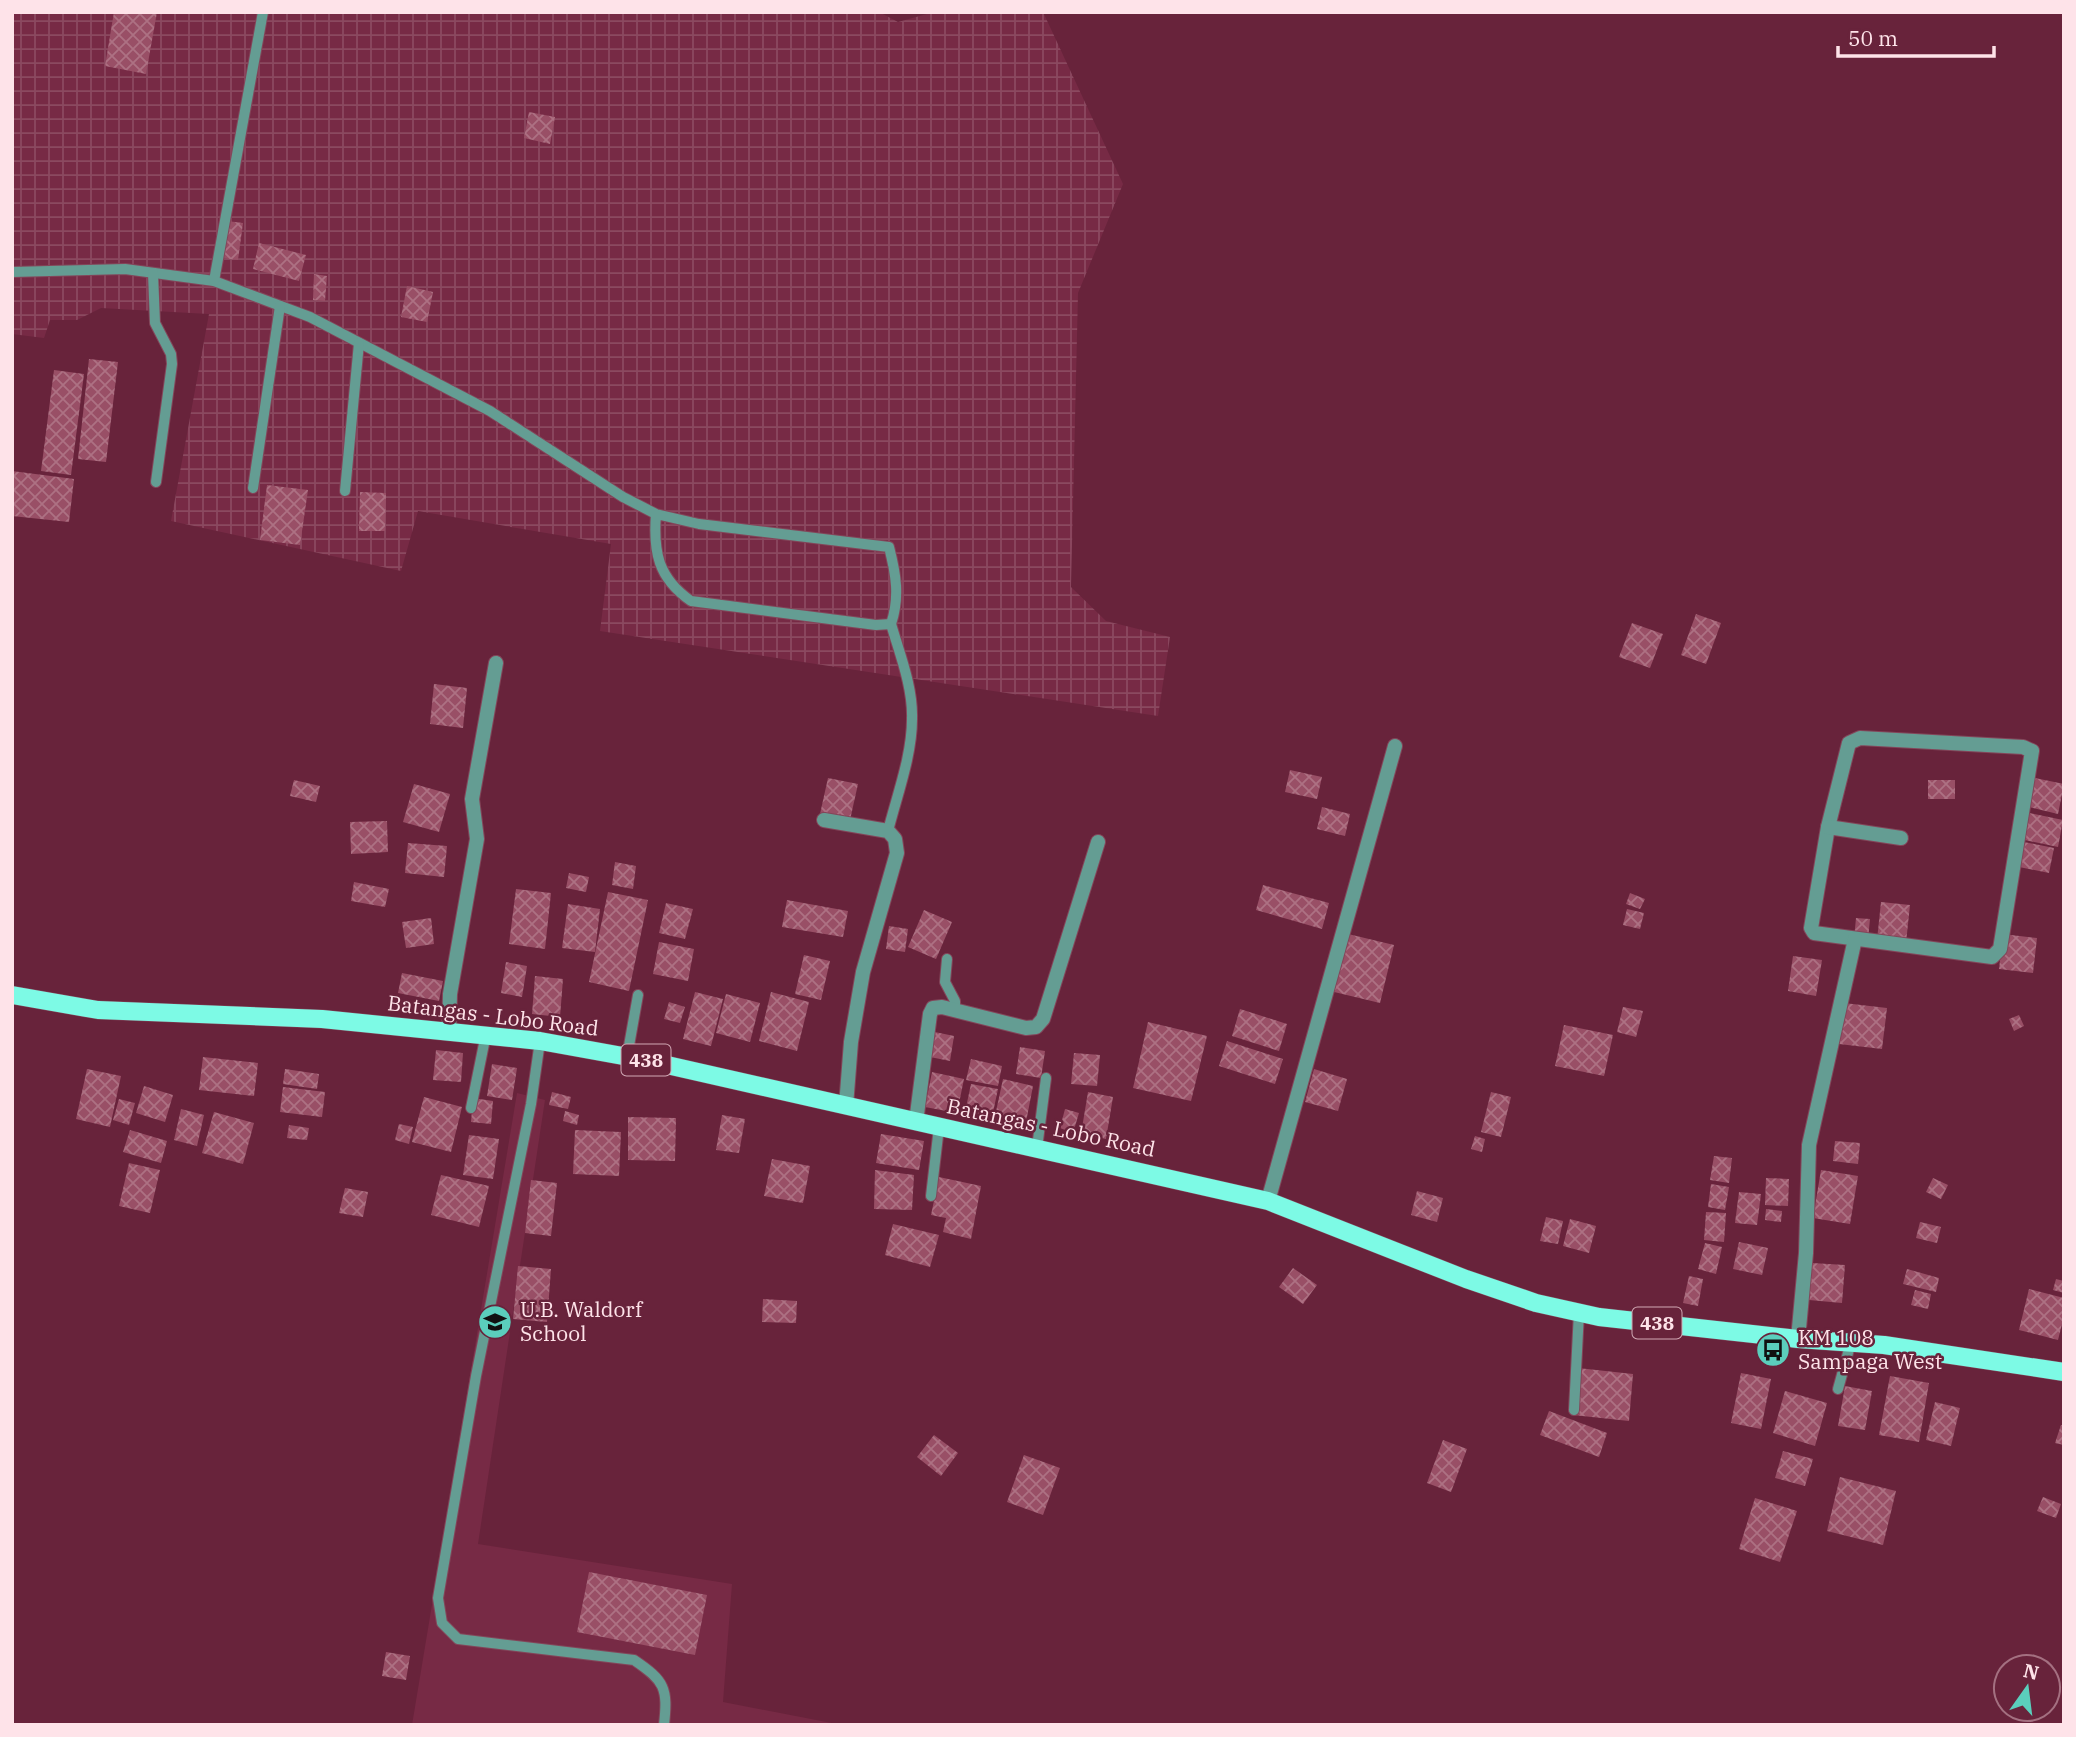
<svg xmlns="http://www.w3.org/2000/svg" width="2076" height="1737" font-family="'IBM Plex Serif',serif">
<defs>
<pattern id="industrial-grid" width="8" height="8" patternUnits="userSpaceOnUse" patternTransform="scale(1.75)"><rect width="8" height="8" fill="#772a45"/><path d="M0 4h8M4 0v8" fill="none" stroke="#8b4960"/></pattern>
<pattern id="building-cross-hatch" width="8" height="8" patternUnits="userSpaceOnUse" patternTransform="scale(1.75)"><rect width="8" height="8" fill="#994f66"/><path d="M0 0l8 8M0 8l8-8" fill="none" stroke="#ad7183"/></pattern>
</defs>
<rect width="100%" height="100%" fill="#68233b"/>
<polygon fill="#772a45" points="517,1093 545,1100 478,1544 732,1584 723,1702 842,1725 412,1725"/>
<polygon fill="url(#industrial-grid)" points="12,12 879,12 898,22 934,12 1043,12 1123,184 1078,293 1071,587 1106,621 1170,637 1158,716 600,631 611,544 418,511 401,571 171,521 209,314 101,308 77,320 50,320 44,338 12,334"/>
<g fill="url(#building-cross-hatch)">
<polygon points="114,12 157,12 146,74 105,66"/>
<polygon points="529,112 555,117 550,144 524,138"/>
<polygon points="227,221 243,223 238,260 222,258"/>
<polygon points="259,243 306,255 299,281 253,269"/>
<polygon points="314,274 327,276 325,301 313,300"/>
<polygon points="407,286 433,292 427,322 401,317"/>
<polygon points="89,359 118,362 106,462 78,459"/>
<polygon points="54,370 84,374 71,475 41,471"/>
<polygon points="12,471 74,479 69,522 12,516"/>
<polygon points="267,485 308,490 300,545 260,540"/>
<polygon points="360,492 386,493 385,531 359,531"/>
<polygon points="1696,614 1721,623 1706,664 1681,655"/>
<polygon points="1632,623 1663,634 1650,668 1619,657"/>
<polygon points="434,684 467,688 463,728 430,724"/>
<polygon points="1290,770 1322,777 1317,799 1285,792"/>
<polygon points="828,778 858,784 850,820 820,814"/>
<polygon points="2035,778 2064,784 2058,814 2029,807"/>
<polygon points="294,780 320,786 316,802 290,796"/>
<rect x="1928" y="780" width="27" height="19"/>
<polygon points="414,784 450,794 439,832 403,822"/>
<polygon points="1322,807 1350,814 1345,836 1317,829"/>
<polygon points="2025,812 2063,820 2058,847 2020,839"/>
<polygon points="387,821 388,852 351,854 350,822"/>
<polygon points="2019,841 2054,848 2049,873 2014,866"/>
<polygon points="408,843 447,846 444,877 405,873"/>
<polygon points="615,862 636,866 633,889 612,885"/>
<polygon points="569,873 589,877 586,892 566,888"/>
<polygon points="354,882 389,889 385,907 351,901"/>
<polygon points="1263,885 1329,903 1322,929 1256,910"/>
<polygon points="516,889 551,893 545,949 509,944"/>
<polygon points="608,892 648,900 629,991 589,982"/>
<polygon points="1630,893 1645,899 1640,909 1626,904"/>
<polygon points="787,900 848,911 843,937 782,927"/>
<polygon points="1881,902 1910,905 1906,943 1877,940"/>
<polygon points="666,903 693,909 685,939 659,933"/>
<polygon points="568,904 600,909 595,952 562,948"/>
<polygon points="1627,909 1644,913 1640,929 1623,925"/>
<polygon points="924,910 952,922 936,959 908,947"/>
<polygon points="431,918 434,944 406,948 402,922"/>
<polygon points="1856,918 1870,919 1868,940 1854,939"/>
<polygon points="889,926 908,929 905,952 886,949"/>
<polygon points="1344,933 1394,945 1380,1003 1330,991"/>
<polygon points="2003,934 2037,938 2033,973 1999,969"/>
<polygon points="659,942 694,949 688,981 653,974"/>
<polygon points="804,955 830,961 821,1000 795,994"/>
<polygon points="1793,956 1822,960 1816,996 1788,991"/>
<polygon points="506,962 527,966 522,997 501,993"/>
<polygon points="402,973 443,981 439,1001 398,993"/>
<polygon points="535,976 563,979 560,1017 532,1014"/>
<polygon points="695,992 723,999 711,1046 683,1039"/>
<polygon points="771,992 809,1002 797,1051 759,1041"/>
<polygon points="726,994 760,1003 750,1042 716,1033"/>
<polygon points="669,1002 685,1007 680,1023 664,1019"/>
<polygon points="1844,1003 1887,1008 1882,1049 1839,1044"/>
<polygon points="1623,1007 1643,1011 1636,1037 1617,1032"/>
<polygon points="1240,1009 1287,1024 1279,1051 1232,1036"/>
<polygon points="2019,1015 2024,1026 2014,1031 2009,1019"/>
<polygon points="1148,1022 1207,1036 1191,1101 1133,1088"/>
<polygon points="1564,1025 1613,1035 1604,1076 1555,1066"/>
<polygon points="935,1032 954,1036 950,1061 930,1057"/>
<polygon points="1227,1041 1283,1059 1275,1084 1219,1066"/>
<polygon points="1020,1047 1045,1051 1041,1078 1016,1074"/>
<polygon points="436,1050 463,1053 461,1082 433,1080"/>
<polygon points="1074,1053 1100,1055 1097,1086 1071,1084"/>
<polygon points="203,1057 258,1063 254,1096 199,1090"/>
<polygon points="971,1059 1002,1066 998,1086 966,1080"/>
<polygon points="492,1064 517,1068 512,1100 487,1096"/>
<polygon points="87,1069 121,1076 110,1127 76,1119"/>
<polygon points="285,1069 319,1074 317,1089 283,1084"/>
<polygon points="1314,1069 1347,1079 1338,1111 1305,1102"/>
<polygon points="932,1072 964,1079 957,1113 925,1107"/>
<polygon points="1003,1079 1033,1086 1026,1122 995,1116"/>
<polygon points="971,1084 998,1089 992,1117 965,1112"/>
<polygon points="144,1086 173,1095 165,1122 136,1113"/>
<polygon points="283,1087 325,1092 322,1117 280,1112"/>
<polygon points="552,1092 571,1097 568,1109 549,1105"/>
<polygon points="1088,1092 1113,1097 1106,1139 1081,1134"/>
<polygon points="1491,1092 1511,1097 1501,1137 1481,1132"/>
<polygon points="424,1097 462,1107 451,1152 412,1142"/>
<polygon points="473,1098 493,1101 491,1124 471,1122"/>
<polygon points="119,1099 135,1103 129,1125 113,1120"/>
<polygon points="181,1109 204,1115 197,1146 174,1140"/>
<polygon points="1065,1109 1079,1113 1073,1133 1060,1128"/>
<polygon points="565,1111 579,1115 577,1125 563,1121"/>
<polygon points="214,1112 254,1123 243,1164 202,1153"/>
<polygon points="722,1115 745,1119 739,1153 716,1150"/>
<polygon points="628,1117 676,1118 675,1161 628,1160"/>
<polygon points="399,1124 413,1127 409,1144 395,1140"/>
<polygon points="289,1125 309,1128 307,1140 287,1138"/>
<polygon points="130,1130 167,1141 161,1163 123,1152"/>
<polygon points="575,1130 621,1132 619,1176 573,1174"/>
<polygon points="881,1134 924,1141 919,1170 876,1163"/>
<polygon points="469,1135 499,1139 493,1179 463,1175"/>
<polygon points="1475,1136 1485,1139 1482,1152 1471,1149"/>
<polygon points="1835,1141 1860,1143 1858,1164 1833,1161"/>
<polygon points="1714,1156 1732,1158 1729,1183 1710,1180"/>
<polygon points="772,1159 810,1166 803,1203 764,1196"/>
<polygon points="129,1163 160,1170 150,1213 119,1206"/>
<polygon points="875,1170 914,1175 912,1210 874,1209"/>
<polygon points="1821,1170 1858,1176 1850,1224 1813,1218"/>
<polygon points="441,1175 489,1186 479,1227 431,1215"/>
<polygon points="939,1177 981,1186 971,1239 943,1232 946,1218 931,1215"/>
<polygon points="1766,1178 1789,1179 1788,1206 1765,1205"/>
<polygon points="1933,1178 1948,1185 1941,1199 1926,1192"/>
<polygon points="531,1180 557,1183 551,1236 525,1233"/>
<polygon points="1711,1184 1729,1187 1725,1210 1708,1207"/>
<polygon points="345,1188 368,1192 363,1217 339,1213"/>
<polygon points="1417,1191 1443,1198 1437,1222 1411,1215"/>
<polygon points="1739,1192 1761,1194 1757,1225 1735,1223"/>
<polygon points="1766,1209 1782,1211 1781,1222 1765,1220"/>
<polygon points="1706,1212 1726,1213 1724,1242 1704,1240"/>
<polygon points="1546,1217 1563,1221 1558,1244 1540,1241"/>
<polygon points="1570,1219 1596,1226 1589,1253 1563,1246"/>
<polygon points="1920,1222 1941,1227 1937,1243 1916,1238"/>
<polygon points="893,1224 939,1235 930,1267 885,1255"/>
<polygon points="1739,1242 1768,1248 1762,1275 1733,1269"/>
<polygon points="1705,1243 1722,1247 1716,1274 1698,1269"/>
<polygon points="1812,1263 1845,1265 1842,1303 1809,1300"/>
<polygon points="518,1266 551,1269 547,1322 513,1319"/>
<polygon points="1293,1268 1317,1285 1303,1304 1279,1287"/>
<polygon points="1907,1269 1939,1278 1936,1292 1903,1284"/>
<polygon points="1689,1276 1703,1279 1698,1306 1683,1303"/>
<polygon points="2056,1279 2064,1281 2064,1293 2053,1290"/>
<polygon points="2029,1289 2064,1298 2064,1316 2058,1340 2019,1330"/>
<polygon points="1915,1290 1931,1294 1928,1309 1911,1305"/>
<polygon points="763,1299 797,1301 796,1323 762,1322"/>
<polygon points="1578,1368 1633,1374 1629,1421 1573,1415"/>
<polygon points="1741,1373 1771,1379 1761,1429 1731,1423"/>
<polygon points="1890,1376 1929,1383 1919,1442 1879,1435"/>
<polygon points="1845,1386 1872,1391 1865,1430 1838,1426"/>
<polygon points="1785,1391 1827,1403 1815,1446 1773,1433"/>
<polygon points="1935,1402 1960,1408 1951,1446 1926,1440"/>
<polygon points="1549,1411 1607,1433 1599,1457 1540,1435"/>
<polygon points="2061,1425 2064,1426 2064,1445 2055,1443"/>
<polygon points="934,1435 958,1453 941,1476 917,1457"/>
<polygon points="1443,1440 1467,1449 1451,1492 1427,1483"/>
<polygon points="1783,1451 1813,1459 1805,1486 1775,1478"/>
<polygon points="1024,1455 1060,1468 1043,1515 1007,1502"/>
<polygon points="1840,1477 1896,1491 1883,1545 1827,1531"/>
<polygon points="2043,1497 2061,1504 2056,1518 2037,1511"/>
<polygon points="1755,1498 1797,1511 1780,1562 1739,1549"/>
<polygon points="589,1572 707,1595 695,1655 577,1632"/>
<polygon points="386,1652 410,1656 406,1680 382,1676"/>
</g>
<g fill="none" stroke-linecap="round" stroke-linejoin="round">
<g stroke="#83465a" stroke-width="12">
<g id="lane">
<path d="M12 272 125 269 214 281 310 317 490 411 623 497 656 514 699 524 889 547C896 574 900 597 891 624L876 625 691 601C658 578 653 552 656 514"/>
<polyline points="153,273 155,323 171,354 172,364 156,482"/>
<polyline points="214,281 263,12"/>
<polyline points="253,488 280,306"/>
<polyline points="345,491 359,343"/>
<path d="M888 831C897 795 912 756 912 719 913 687 900 655 891 624"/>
<polyline points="947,959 945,982 955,1001 955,1010"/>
<path d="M540 1041 531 1104 476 1376 438 1598 442 1623 458 1639 634 1660C665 1681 668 1688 664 1725"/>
<polyline points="627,1057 638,995"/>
<polyline points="471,1108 486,1034"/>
<polyline points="1037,1148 1046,1078"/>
<polyline points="931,1196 939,1127"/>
<polyline points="1838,1389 1851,1342"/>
<polyline points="1574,1410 1579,1312"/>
</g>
</g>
<g stroke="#83465a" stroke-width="16">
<g id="street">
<polygon points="1860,738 2023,747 2032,751 2000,949 1992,957 1814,933 1811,928 1828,827 1849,743"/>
<polyline points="824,820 888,831 895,839 897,853 863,972 851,1042 846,1106"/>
<polyline points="1828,827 1901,838"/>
<polyline points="449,1030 450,994 477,839 472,799 496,663"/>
<polyline points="916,1122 930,1014 933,1008 942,1007 1026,1028 1036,1027 1043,1019 1098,842"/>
<polyline points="1268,1201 1395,746"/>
<polyline points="1798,1339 1806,1253 1809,1145 1855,939"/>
</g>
</g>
<g stroke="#83465a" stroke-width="19">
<polyline id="primary" points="12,995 98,1010 322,1019 540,1041 645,1060 1268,1201 1466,1279 1536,1303 1599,1317 1798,1339 1884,1345 2064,1372"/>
</g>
<use href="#lane" stroke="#649d93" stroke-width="10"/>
<use href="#street" stroke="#649d93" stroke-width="14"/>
<use href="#primary" stroke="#7dfae5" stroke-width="18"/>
</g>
<defs>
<g id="school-disc" transform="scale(1.75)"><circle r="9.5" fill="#5bcebc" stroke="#68233b"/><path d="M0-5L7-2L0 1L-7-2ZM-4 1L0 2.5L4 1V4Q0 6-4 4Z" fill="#111"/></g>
<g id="bus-disc" transform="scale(1.75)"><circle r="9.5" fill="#5bcebc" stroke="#68233b"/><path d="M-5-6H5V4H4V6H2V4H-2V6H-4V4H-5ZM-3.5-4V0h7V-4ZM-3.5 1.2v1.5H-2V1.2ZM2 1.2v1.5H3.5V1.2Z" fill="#111"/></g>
</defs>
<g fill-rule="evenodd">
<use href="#school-disc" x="495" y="1322"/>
<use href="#bus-disc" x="1773" y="1350"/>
</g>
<g text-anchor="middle" stroke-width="5" stroke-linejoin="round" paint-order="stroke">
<g fill="#68233b" stroke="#d1a9b5" stroke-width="2">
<rect x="621.5" y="1044.5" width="49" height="31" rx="5"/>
<rect x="1632.5" y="1307.5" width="49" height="31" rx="5"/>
</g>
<g font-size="19" font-weight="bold" fill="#fee3e9">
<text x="646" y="1067">438</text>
<text x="1657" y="1330">438</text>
</g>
<g font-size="21" fill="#fee3e9" stroke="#68233b">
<text transform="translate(493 1016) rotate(7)" y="7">Batangas - Lobo Road</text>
<text transform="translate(1051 1128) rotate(12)" y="7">Batangas - Lobo Road</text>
</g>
<g font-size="21" fill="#fee3e9" stroke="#68233b" text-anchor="start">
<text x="520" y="1317">U.B. Waldorf<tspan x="520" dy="24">School</tspan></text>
<text x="1798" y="1345">KM 108<tspan x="1798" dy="24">Sampaga West</tspan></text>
</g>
</g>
<rect width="2076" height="1737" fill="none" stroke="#fee3e9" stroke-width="28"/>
<g transform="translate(2027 1688) rotate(14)"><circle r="33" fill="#68233b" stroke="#a47081" stroke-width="2"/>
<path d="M0-5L12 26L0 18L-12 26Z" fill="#5bcebc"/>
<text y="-10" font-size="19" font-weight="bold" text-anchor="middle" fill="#fee3e9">N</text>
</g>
<path d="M1838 46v10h156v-10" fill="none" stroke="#fee3e9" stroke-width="3.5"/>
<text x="1848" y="46" font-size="21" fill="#fee3e9" stroke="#68233b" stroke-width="5" paint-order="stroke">50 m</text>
</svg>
